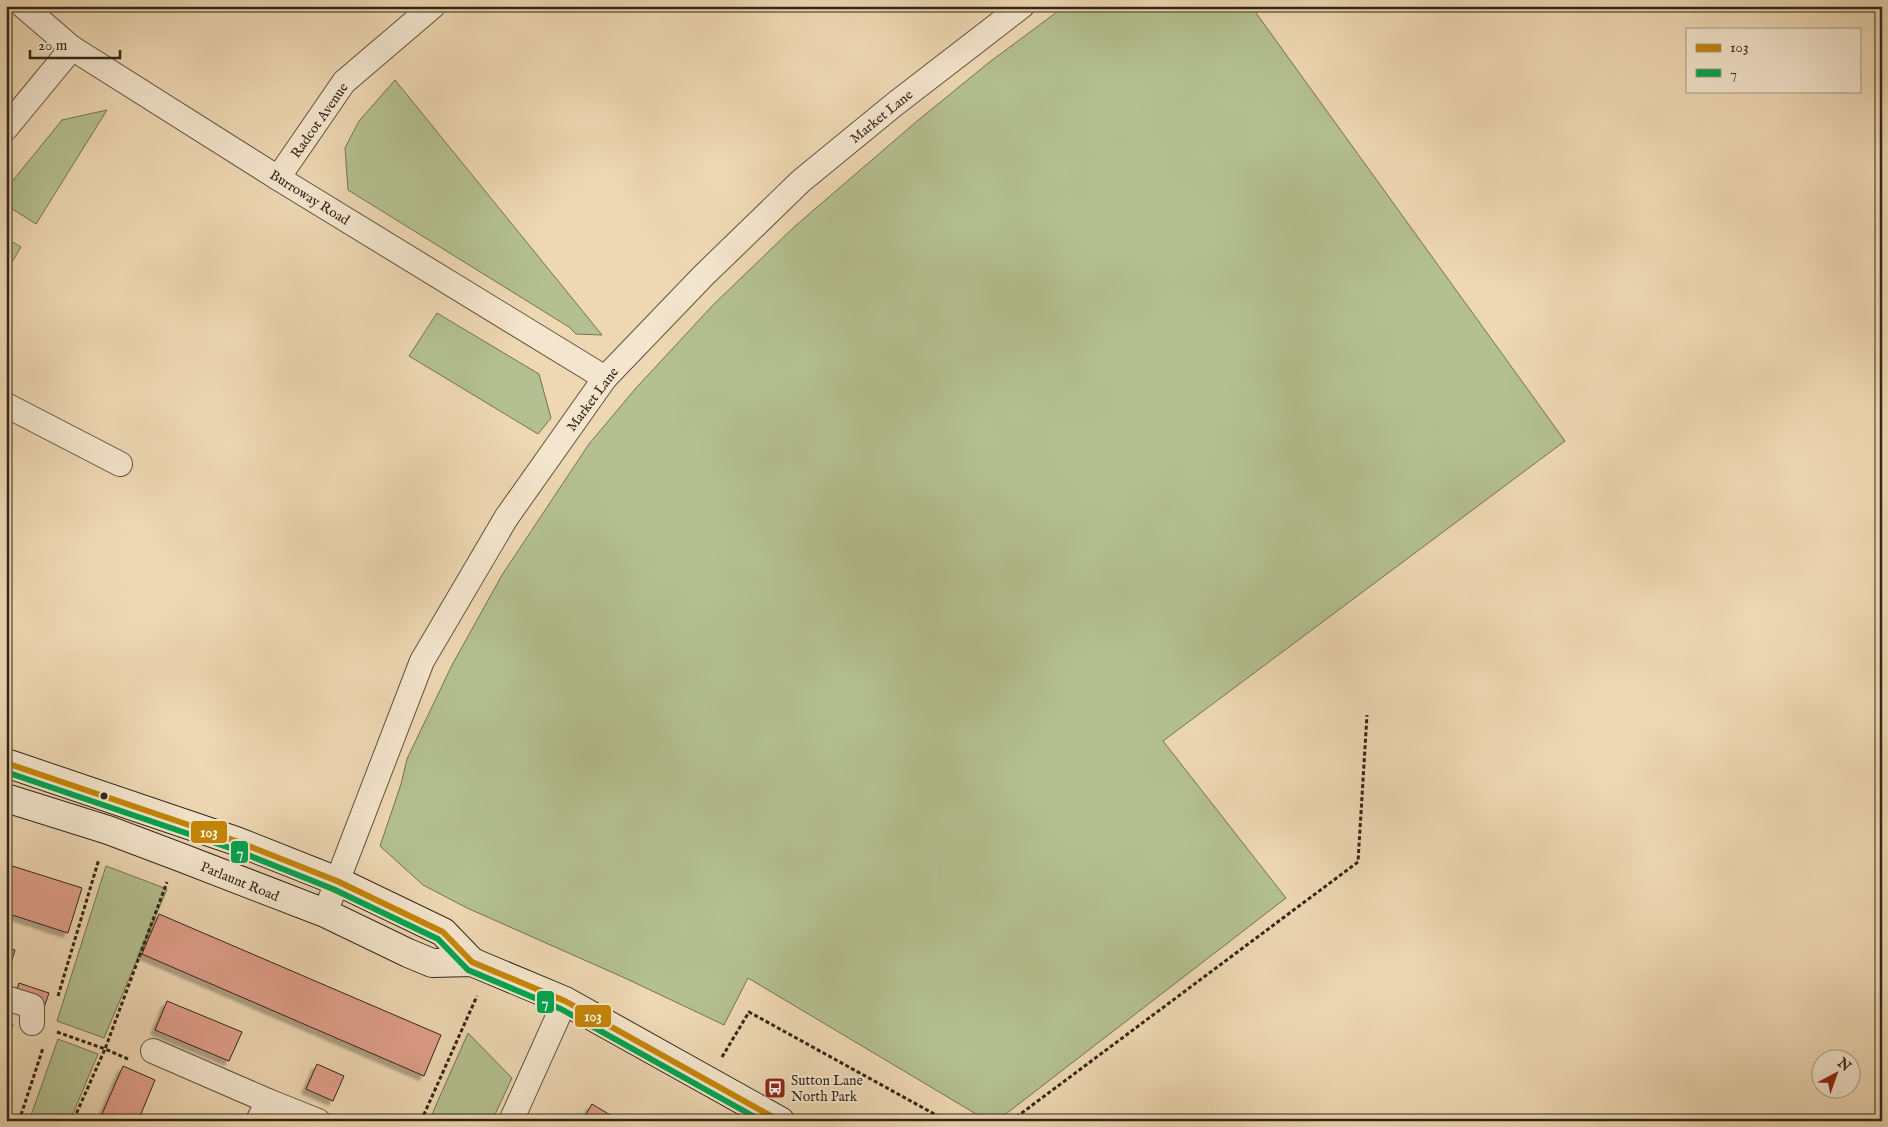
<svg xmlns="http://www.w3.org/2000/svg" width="1888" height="1127" font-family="'IM FELL English',serif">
<defs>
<filter id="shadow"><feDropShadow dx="-4.5" dy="4.5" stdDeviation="1" flood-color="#0004"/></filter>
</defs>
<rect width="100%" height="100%" fill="#eed8b4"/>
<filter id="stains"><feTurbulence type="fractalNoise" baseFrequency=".004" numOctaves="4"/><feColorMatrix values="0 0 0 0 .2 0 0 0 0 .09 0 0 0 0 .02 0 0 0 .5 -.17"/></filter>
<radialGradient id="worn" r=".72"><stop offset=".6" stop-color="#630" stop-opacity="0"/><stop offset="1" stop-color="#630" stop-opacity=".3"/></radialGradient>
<g fill="#b4c091" stroke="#737354">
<polygon points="1065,6 1251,6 1565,441 1163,741 1286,898 998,1120 976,1114 748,978 724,1025 627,979 467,908 423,885 380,846 401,784 407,759 452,665 502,575 589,444 636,388 713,305 794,227 916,122 987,64"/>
<polygon points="395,80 602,335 576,334 569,327 348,190 345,148 359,121"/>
<polygon points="107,110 36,224 6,205 6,189 62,120"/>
<polygon points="6,238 21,247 6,272"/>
<polygon points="437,313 539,374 551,418 538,434 409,356"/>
<polygon points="106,866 167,889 104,1038 57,1021"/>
<polygon points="468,1033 512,1078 492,1121 429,1121"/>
<polygon points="58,1039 98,1054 70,1121 29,1121"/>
</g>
<g fill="#e09f8c" stroke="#322617" filter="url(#shadow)">
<polygon points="6,864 82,888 68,933 6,913"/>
<polygon points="159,914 441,1035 424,1076 142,954"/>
<polygon points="6,947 15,950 7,977 6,977"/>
<polygon points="19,983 49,993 42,1013 12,1004"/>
<polygon points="167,1001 242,1032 229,1061 155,1030"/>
<polygon points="6,1022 13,1024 6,1045"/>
<polygon points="317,1064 344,1076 333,1101 306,1089"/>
<polygon points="123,1066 155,1080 138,1121 99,1121"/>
<polygon points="592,1104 620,1121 582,1121"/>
</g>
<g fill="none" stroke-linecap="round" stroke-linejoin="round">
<g stroke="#61523e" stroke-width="26">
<g id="street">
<polyline points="23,6 72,48 278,178 605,378"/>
<polyline points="6,128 72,48"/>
<polyline points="278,178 344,82 433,6"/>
<polyline points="6,405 120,464"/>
<polyline points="325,913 422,661 506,518 605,378 703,276 801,181 895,104 1022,6"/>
<polyline points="6,998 32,1006 32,1023"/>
<polyline points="153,1051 268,1101 318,1121"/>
<polyline points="258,1121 268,1101"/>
<polyline points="511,1121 565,1001"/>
</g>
</g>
<g stroke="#322617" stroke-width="30">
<g id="secondary">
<polyline points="6,763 236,841 337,881 443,932 472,962"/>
<polyline points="6,798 108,830 177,856 325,913 408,953 432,963 472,962 565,1001 780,1121"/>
</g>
</g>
<g stroke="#322617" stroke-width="3" stroke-dasharray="4 2.5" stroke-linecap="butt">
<polyline points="58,996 99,859"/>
<polyline points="57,1032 105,1049 73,1121"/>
<polyline points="722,1057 749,1012 947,1121"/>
<polyline points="128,1059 105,1049 167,882"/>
<polyline points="19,1121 43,1048"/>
<polyline points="421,1121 477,996"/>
<polyline points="1011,1121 1358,862 1367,715"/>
</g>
<use href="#street" stroke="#f4e6ce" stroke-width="24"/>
<use href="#secondary" stroke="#f4e6ce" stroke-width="28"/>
<g stroke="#f4e6ce" stroke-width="10">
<polyline id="bus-1" points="6,763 236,841 337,881 443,932 472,962 565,1001 780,1121"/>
</g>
<g stroke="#f4e6ce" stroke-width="10">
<polyline id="bus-2" points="6,772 233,849 333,889 438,939 468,970 561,1009 762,1121"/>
</g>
<use href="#bus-1" stroke="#c68606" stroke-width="6"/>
<use href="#bus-2" stroke="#00a651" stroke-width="6"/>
</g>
<defs>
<g id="bus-square" transform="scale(1.125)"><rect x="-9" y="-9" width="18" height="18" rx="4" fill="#8f2418" stroke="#f4e6ce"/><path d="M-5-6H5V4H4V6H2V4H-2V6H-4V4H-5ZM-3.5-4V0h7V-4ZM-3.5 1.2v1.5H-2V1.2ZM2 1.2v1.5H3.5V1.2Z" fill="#fff"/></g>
</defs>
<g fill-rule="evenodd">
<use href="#bus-square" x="775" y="1088"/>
</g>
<circle fill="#322617" stroke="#f4e6ce" stroke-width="2" cx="104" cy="796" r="4.5"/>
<g text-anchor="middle" stroke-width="4" stroke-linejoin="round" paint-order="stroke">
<g font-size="14" fill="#322617" stroke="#f4e6ce">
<text transform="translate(881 116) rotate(-39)" y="5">Market Lane</text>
<text transform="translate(319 120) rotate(-55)" y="5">Radcot Avenue</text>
<text transform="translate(310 197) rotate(32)" y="5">Burroway Road</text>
<text transform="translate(592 399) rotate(-53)" y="5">Market Lane</text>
<text transform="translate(240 881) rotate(22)" y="5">Parlaunt Road</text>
</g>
<g font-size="14" fill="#322617" stroke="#f4e6ce" text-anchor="start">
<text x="791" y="1085">Sutton Lane<tspan x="791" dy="16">North Park</tspan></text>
</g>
</g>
<g stroke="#f4e6ce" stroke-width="2">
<rect x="190" y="820" width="38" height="24" rx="5" fill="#c68606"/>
<rect x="230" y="840" width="19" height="24" rx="5" fill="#00a651"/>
<rect x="536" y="990" width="19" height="24" rx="5" fill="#00a651"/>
<rect x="574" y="1004" width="38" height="24" rx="5" fill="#c68606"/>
</g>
<g font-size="14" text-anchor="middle" font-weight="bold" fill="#fff">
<text x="209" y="837">103</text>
<text x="240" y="857">7</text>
<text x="545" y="1007">7</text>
<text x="593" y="1021">103</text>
</g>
<rect width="1888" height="1127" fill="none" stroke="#eed8b4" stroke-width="25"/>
<rect x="8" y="8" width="1873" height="1112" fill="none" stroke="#322617" stroke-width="2.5"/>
<rect x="12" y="12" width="1863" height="1102" fill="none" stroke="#322617"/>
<rect x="1686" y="28" width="175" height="65" fill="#f4e6ce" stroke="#a69985"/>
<rect x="1696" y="44" width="25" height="8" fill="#c68606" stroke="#a69985"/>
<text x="1730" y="52" font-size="15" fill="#322617">103</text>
<rect x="1696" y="69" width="25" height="8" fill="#00a651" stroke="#a69985"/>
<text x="1730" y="78" font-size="15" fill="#322617">7</text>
<g transform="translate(1836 1074) rotate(41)"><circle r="24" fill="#f4e6ce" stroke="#a69985"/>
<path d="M0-4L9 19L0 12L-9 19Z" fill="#8f2418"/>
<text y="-8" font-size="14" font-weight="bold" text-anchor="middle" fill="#322617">N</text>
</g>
<path d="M30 50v8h90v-8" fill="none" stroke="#322617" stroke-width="2.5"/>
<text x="38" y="50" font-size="15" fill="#322617" stroke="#f4e6ce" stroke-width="4" paint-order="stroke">20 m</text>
<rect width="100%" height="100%" filter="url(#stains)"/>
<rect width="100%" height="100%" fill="url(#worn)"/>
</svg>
